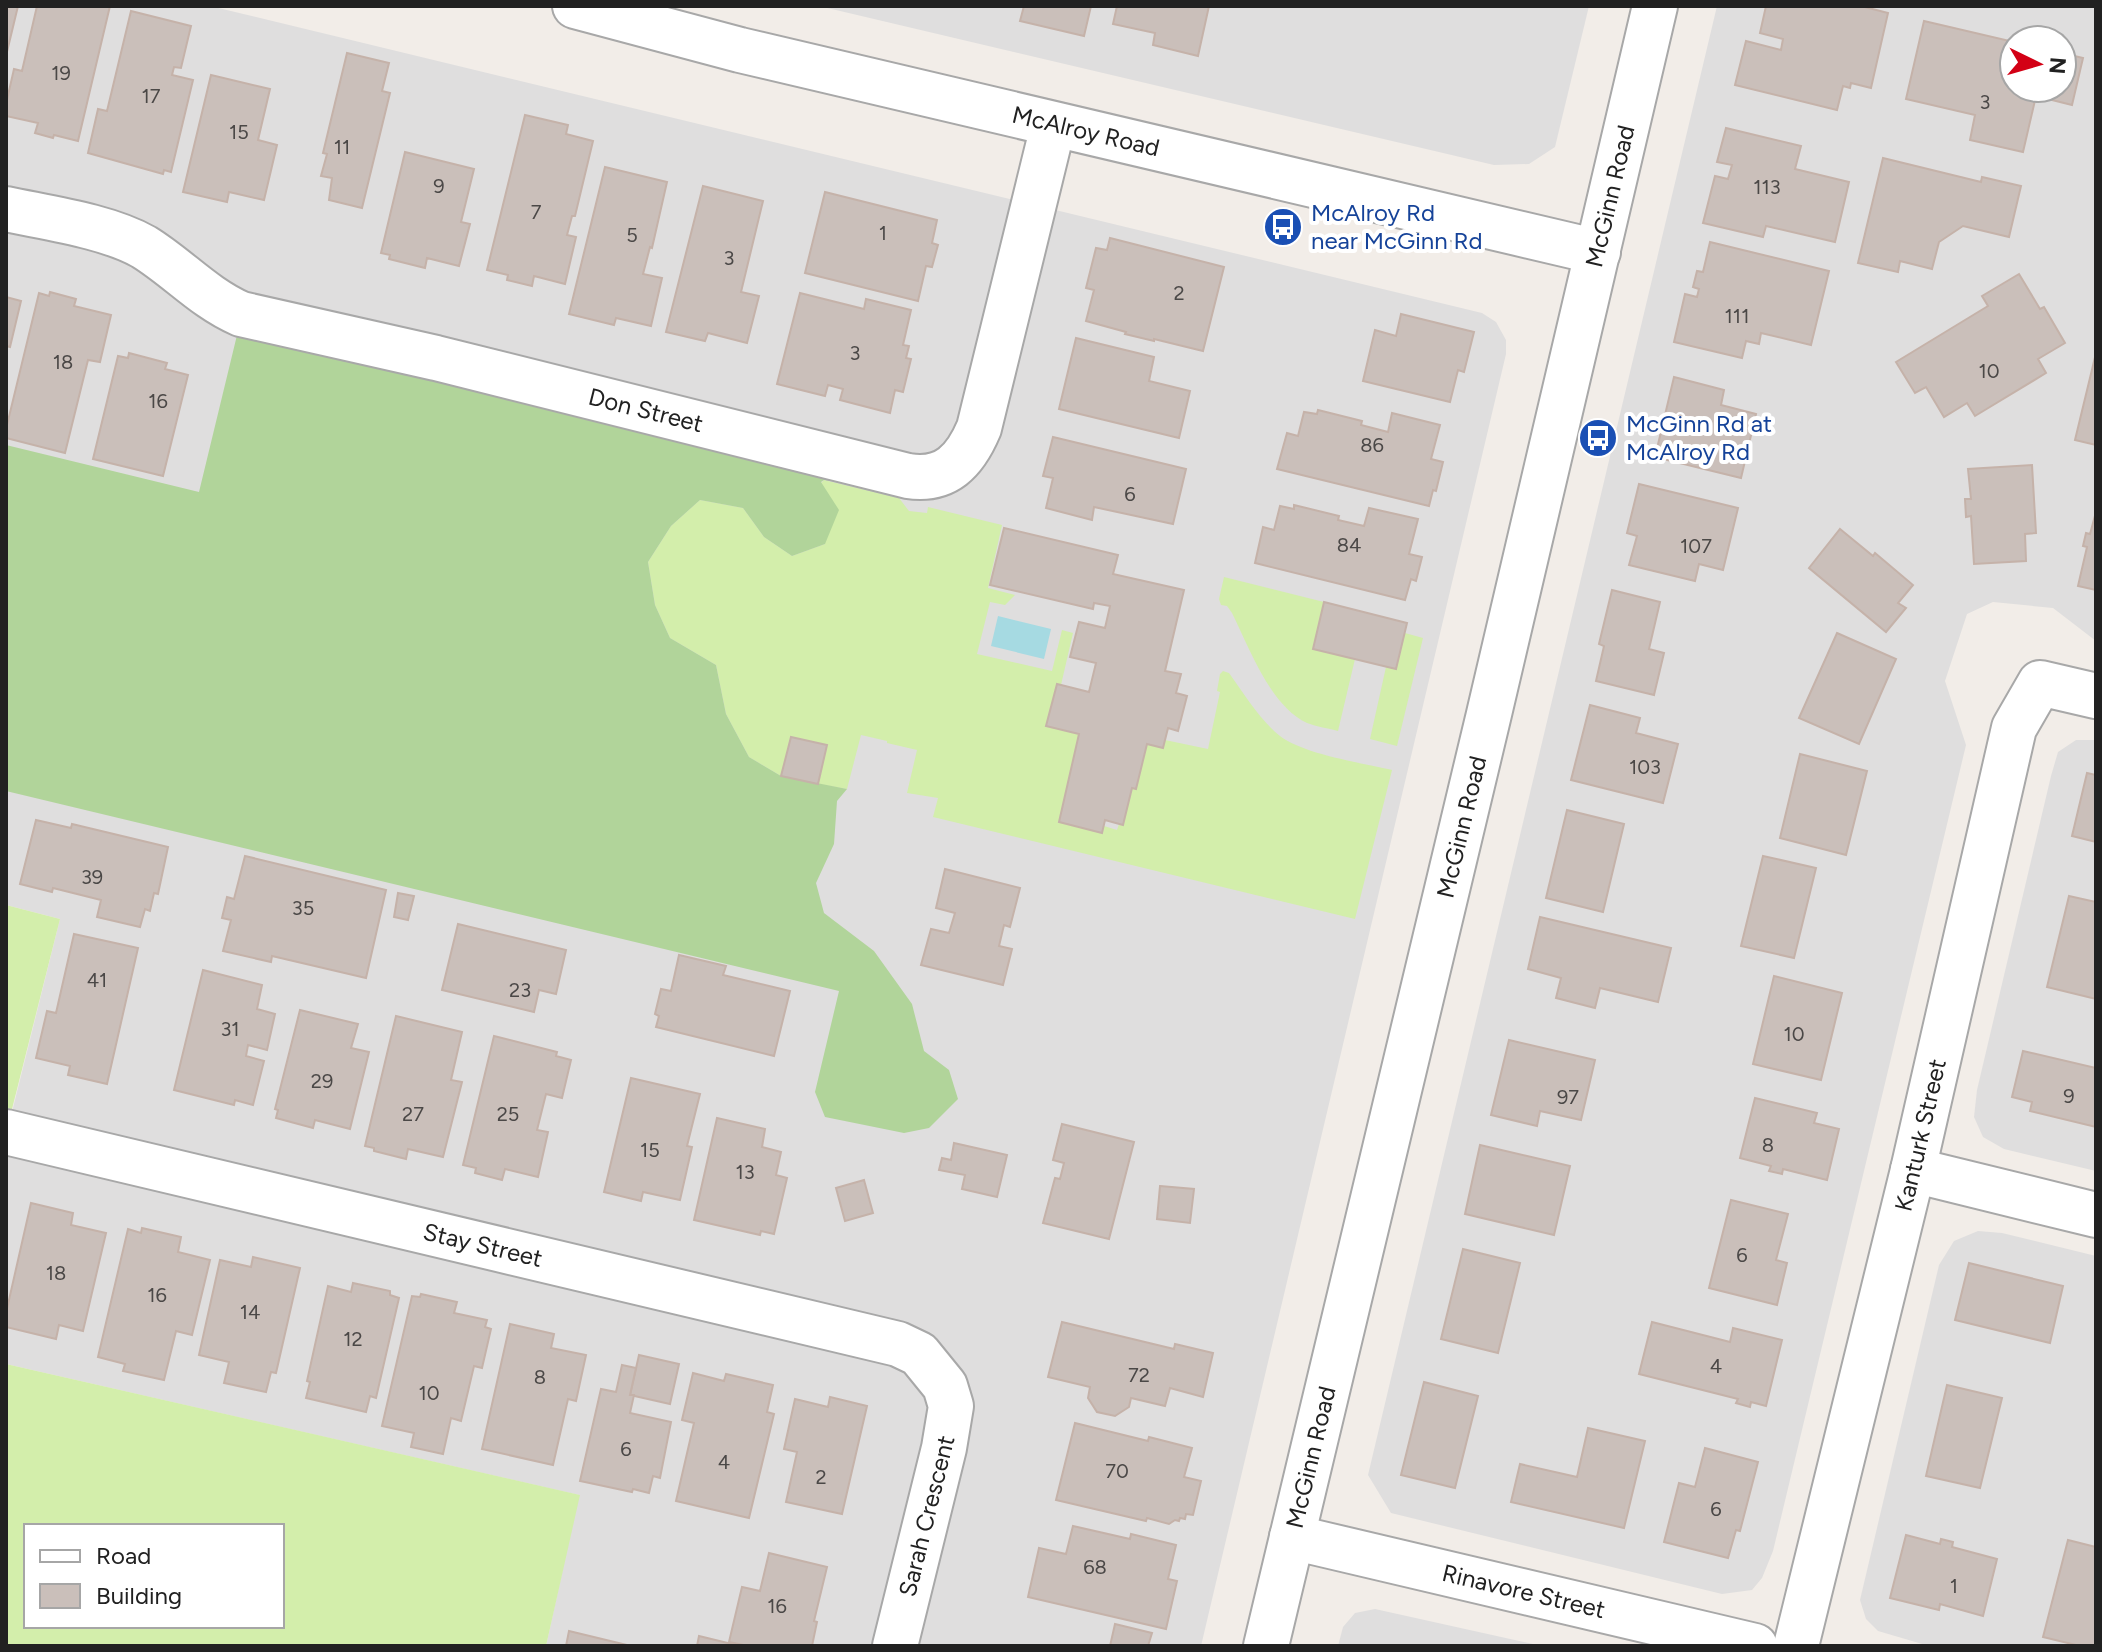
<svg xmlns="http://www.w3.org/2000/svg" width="2102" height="1652" font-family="Figtree,sans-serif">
<rect width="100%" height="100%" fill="#f2ede8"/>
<g fill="#dfdede" fill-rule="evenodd">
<polygon points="6,6 210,6 1482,313 1496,322 1506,340 1506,354 1201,1646 546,1646 579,1495 6,1364 6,1136 60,919 6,905"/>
<polygon points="819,6 1589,6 1555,147 1529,164 1494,165"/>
<path d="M1717 6H2096V641L2053 608 1993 602 1967 614 1945 681 1966 745 1773 1551 1762 1578 1752 1590 1722 1594 1391 1513 1368 1475ZM2014 40H2062V88H2014Z"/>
<polygon points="2076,740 2096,740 2096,1171 2004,1149 1983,1137 1974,1117 1977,1090 2051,776 2058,752"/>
<polygon points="1978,1231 2002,1233 2096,1256 2096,1646 1929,1646 1878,1631 1866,1619 1860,1600 1939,1265 1954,1241"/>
<polygon points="1375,1609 1542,1646 1338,1646 1343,1627 1355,1613"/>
</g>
<g fill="#d3eeab" fill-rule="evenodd">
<path d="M824 480 899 498 909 511 927 513 928 507 1002 525 988 588 1015 595 1005 605 990 602 977 654 1052 671 1062 630 1073 633 1061 685 1057 684 1047 726 1079 734 1059 822 1102 833 1104 826 1117 830 1119 824H1123L1132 788H1136L1147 744 1165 740 1208 749 1220 692 1217 691 1220 674 1223 671 1229 673C1245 695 1259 719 1280 736 1303 754 1362 763 1392 770L1355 919 933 817 938 798 907 793 917 750 887 743V741L861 735 847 789 818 784 826 745 791 737 781 776 749 757 726 714 716 665 670 638 655 605 648 562 671 526 700 500 743 508 764 537 792 556 825 544 821 483Z"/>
<path d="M1224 577 1324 602 1313 648 1355 659 1338 731C1328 728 1317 727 1307 723 1270 706 1249 647 1232 613L1227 606 1221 605 1219 599Z"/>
<polygon points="1405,633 1423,638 1397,746 1370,739 1386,667 1396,669"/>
<polygon points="6,905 60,919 12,1109 6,1108"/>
<path d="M6 1364 580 1495 546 1646H6ZM282 1526V1626H26V1526Z"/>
</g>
<polygon fill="#b1d49a" points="238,331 802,472 832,481 824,480 821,482 839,510 825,544 792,556 764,537 743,508 700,500 671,526 648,562 655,605 670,638 716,665 726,714 749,757 781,776 847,789 837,801 834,844 816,883 824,913 874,951 912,1004 924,1051 949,1070 958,1099 929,1128 904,1133 825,1117 815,1092 839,991 6,791 6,445 199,492"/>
<polygon fill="#a6dae2" points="998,616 1051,629 1044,659 991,646"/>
<g fill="#cabfba" stroke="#c5b2a9" stroke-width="2">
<polygon points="6,6 18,6 6,56"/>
<polygon points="37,6 110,6 78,141 54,135 53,138 35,133 38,123 6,116 6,104 14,69 22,71"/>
<polygon points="1024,6 1091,6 1084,36 1020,21"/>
<polygon points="1117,6 1209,6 1198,56 1153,45 1155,33 1113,24"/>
<polygon points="1766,6 1861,6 1888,13 1871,88 1851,83 1850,88 1843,86 1837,110 1735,85 1746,41 1781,50 1783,39 1760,33"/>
<polygon points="131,11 191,26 181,68 174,67 172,75 193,80 171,172 164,170 163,174 88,153 98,109 107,111"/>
<polygon points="1924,21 2014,42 2014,88 2062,88 2062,53 2083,58 2072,105 2036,96 2023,152 1970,140 1975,115 1906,99"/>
<polygon points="347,53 389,63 382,91 390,93 362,208 329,200 332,178 321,176 327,154 323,153"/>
<polygon points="211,75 270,89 258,140 277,145 264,200 229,192 227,202 183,192"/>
<polygon points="525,115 568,125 566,134 593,141 575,216 572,216 567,235 576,237 565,284 534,276 532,286 507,280 508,275 487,270"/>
<polygon points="1726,128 1801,146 1795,169 1849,182 1835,242 1766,226 1763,237 1703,223 1715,176 1728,179 1732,165 1717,162"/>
<polygon points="405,152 474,169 461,222 470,224 459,266 427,258 425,268 389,259 390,255 381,253"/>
<polygon points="1883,158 1981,182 1982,177 2021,186 2009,237 1963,226 1939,242 1932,269 1900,261 1898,272 1858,263"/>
<polygon points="605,167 667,182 652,248 650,247 643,274 662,278 651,326 616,318 614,325 569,314"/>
<polygon points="703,186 763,201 741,292 759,296 747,343 708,333 705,341 666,332"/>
<polygon points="825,192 937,220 932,243 938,245 932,267 926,266 918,301 805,273"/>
<polygon points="1110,238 1224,267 1203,351 1154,339 1154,341 1125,334 1126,332 1086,321 1094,290 1086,288 1096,248 1107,250"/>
<polygon points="1710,242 1829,271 1811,345 1761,333 1759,344 1746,341 1742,358 1674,342 1685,294 1697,297 1699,289 1693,287 1697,271 1703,272"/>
<polygon points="2019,274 2040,309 2044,307 2065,343 2038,359 2046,373 1975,416 1967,403 1944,417 1926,387 1915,393 1896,362 1988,306 1982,296"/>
<polygon points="50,292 76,299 74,306 111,315 100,362 88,360 65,453 6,438 6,429 39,293 49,296"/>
<polygon points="800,293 864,309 866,299 911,310 903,345 909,346 906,358 911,359 903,392 895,390 890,413 840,400 843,389 828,385 825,396 777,384"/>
<polygon points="6,297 21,301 10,347 6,346"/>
<polygon points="1401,314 1474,332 1464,372 1458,370 1450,402 1363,381 1375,330 1396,336"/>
<polygon points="1076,338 1154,357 1149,381 1190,391 1179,438 1059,409"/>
<polygon points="129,353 167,363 165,369 188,375 163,476 93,459 118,356 128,358"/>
<polygon points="2096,353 2096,445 2075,440"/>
<polygon points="1674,377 1724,390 1721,405 1756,414 1741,478 1655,457"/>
<polygon points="1318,410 1362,421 1361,425 1388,432 1392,413 1440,425 1431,459 1443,462 1436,491 1433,490 1429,506 1277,469 1287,433 1298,436 1304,412 1317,414"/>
<polygon points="1053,437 1186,469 1173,524 1094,507 1092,520 1046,508 1053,478 1043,476"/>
<polygon points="2032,465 2036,533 2025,534 2026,561 1974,564 1971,516 1966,517 1965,499 1971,499 1968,469"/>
<polygon points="1639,484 1738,508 1723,570 1699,564 1695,581 1629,565 1637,536 1627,533"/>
<polygon points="1294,505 1339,516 1338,520 1364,526 1369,508 1418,519 1409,554 1422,557 1416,581 1411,579 1405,600 1255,563 1263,527 1274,530 1280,506 1294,509"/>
<polygon points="2096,512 2096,590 2078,586 2087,547 2083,546 2086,533 2090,534"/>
<polygon points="1004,528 1118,555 1113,574 1184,590 1165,671 1181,674 1176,693 1187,696 1178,731 1168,728 1163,748 1147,744 1136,789 1132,788 1123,825 1105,820 1102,833 1059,822 1079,734 1046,726 1057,684 1089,692 1096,663 1070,657 1079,622 1105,628 1110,606 1094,603 1093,609 990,585"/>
<polygon points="1840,529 1873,556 1875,553 1913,585 1898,603 1906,608 1886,632 1809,568"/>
<polygon points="1612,590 1660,602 1649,649 1664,653 1654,695 1596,681 1604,646 1599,644"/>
<polygon points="1324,602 1407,623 1396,669 1313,649"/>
<polygon points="1837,633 1896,659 1859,744 1799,718"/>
<polygon points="1590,705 1640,718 1636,733 1678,744 1663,803 1571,780"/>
<polygon points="791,737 827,745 818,784 781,776"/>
<polygon points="1800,754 1867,771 1846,855 1780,838"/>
<polygon points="2087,773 2096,775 2096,842 2072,836"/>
<polygon points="1567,810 1624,824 1603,912 1546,898"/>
<polygon points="36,820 71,828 72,824 168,847 158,894 154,893 150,911 145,909 140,927 97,917 101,900 53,888 52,892 20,884"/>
<polygon points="245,856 386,890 366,978 272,956 271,962 223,951 231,920 222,918 227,897 234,899"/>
<polygon points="1763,856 1816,868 1794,958 1741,946"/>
<polygon points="945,869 1020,888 1010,927 1004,925 999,946 1012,949 1003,985 921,965 931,929 949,933 955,913 936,908"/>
<polygon points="398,893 414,896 408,920 394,917"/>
<polygon points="2069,896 2096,902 2096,999 2047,987"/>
<polygon points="1540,917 1671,948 1658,1002 1600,988 1595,1008 1556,998 1561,978 1528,969"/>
<polygon points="458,924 566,950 556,994 539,990 534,1012 442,990"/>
<polygon points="74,934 138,948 107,1084 68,1075 70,1066 36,1058 47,1011 56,1013"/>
<polygon points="679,955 726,966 723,975 790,991 774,1056 656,1027 659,1016 655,1014 661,989 671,991"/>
<polygon points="203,970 262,985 257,1009 275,1014 267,1050 248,1045 246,1056 264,1061 253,1105 235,1100 234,1105 174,1090"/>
<polygon points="1774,976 1842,993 1821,1080 1753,1064"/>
<polygon points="300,1010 358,1024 351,1048 369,1052 350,1129 315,1120 313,1128 276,1118 278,1110 275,1109"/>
<polygon points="396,1016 462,1032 451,1080 462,1082 443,1157 408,1149 406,1159 374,1151 374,1148 365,1146"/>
<polygon points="494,1036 557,1052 556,1056 571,1060 562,1098 546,1094 537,1130 548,1132 538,1177 505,1169 502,1180 475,1173 476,1168 463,1165"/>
<polygon points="1509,1040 1595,1060 1581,1120 1540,1111 1537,1126 1491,1115"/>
<polygon points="2023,1051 2096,1068 2096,1127 2030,1111 2032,1102 2012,1097"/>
<polygon points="631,1078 700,1094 687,1146 692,1147 680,1200 643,1192 641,1201 604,1192"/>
<polygon points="1755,1098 1817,1113 1814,1123 1839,1129 1827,1180 1783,1169 1782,1174 1769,1171 1771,1166 1740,1158"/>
<polygon points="717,1118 765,1129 762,1147 781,1152 776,1175 787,1178 774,1234 761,1231 760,1235 694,1220"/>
<polygon points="1062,1124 1134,1142 1109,1239 1043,1223 1055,1178 1060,1179 1064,1163 1053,1160"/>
<polygon points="954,1143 1007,1155 997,1197 962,1189 965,1175 939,1170 942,1158 951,1160"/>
<polygon points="1480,1145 1570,1166 1554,1235 1465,1214"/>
<polygon points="864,1180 873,1213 845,1221 836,1188"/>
<polygon points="1160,1186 1194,1189 1190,1223 1157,1219"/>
<polygon points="1731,1200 1788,1214 1776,1260 1787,1263 1777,1305 1709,1288"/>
<polygon points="31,1203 73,1213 71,1225 106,1233 83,1331 59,1325 56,1339 6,1327 6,1313"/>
<polygon points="142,1228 181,1237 178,1252 210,1260 192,1335 176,1331 164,1380 123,1371 125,1364 98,1357 128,1229 141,1233"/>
<polygon points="1463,1249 1520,1263 1498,1353 1441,1339"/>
<polygon points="253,1257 300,1268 276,1373 271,1372 266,1392 224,1383 229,1362 199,1355 220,1260 251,1267"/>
<polygon points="1969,1263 2063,1286 2050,1343 1955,1320"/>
<polygon points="353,1283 390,1291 390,1295 399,1298 376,1398 370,1396 366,1412 306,1398 310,1382 307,1381 328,1286 351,1292"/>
<polygon points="421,1294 457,1302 454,1313 487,1320 485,1327 491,1329 482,1368 474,1366 461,1421 451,1418 443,1454 411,1447 414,1433 382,1426 412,1296 420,1297"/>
<polygon points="1062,1322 1174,1349 1175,1344 1213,1353 1203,1397 1170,1388 1165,1406 1131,1398 1129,1407 1115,1416 1097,1412 1088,1398 1090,1387 1048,1377"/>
<polygon points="1652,1322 1730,1342 1733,1328 1782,1340 1766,1406 1751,1402 1750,1407 1736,1403 1738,1399 1639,1374"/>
<polygon points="510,1324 554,1334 551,1348 586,1355 576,1401 568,1399 553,1465 482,1449"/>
<polygon points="639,1355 679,1364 670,1404 630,1395"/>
<polygon points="622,1365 636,1368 630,1395 634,1395 630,1413 671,1422 660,1478 653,1476 649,1493 633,1489 632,1492 580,1481 601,1389 616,1392"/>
<polygon points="693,1373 724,1381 726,1374 773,1385 767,1412 774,1414 749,1518 676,1501 694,1423 682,1420"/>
<polygon points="1424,1382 1478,1396 1455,1488 1401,1475"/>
<polygon points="1947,1385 2002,1398 1980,1488 1926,1476"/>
<polygon points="830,1397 867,1406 842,1514 786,1502 797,1452 784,1449 795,1399 828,1407"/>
<polygon points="1075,1423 1148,1441 1149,1437 1192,1448 1184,1477 1201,1481 1193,1515 1186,1514 1185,1519 1180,1518 1179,1521 1175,1520 1169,1524 1147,1518 1146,1521 1056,1500"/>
<polygon points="1588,1428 1645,1441 1624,1528 1511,1502 1520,1464 1577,1477"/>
<polygon points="1705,1448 1758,1462 1740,1531 1736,1530 1728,1558 1664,1542 1679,1483 1695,1487"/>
<polygon points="1073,1526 1130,1539 1131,1534 1176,1545 1168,1579 1177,1581 1166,1629 1028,1597 1039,1548 1066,1554"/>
<polygon points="1906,1535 1940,1544 1941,1539 1953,1542 1952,1547 1997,1559 1983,1616 1940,1604 1939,1610 1890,1598"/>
<polygon points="2068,1540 2096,1547 2096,1646 2080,1646 2043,1637"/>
<polygon points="769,1553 827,1567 814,1621 817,1622 812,1646 748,1646 729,1642 742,1587 760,1591"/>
<polygon points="1115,1624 1152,1633 1148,1646 1110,1646"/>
<polygon points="569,1631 631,1646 566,1646"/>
<polygon points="699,1636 740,1646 697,1646"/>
</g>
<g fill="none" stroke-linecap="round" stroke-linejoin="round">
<g stroke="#a8a8a8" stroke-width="48">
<g id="minor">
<path id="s1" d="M575 6 740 50 1598 252"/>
<path id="s2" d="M6 209C48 218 107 226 144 247 178 268 204 298 241 314L436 358 908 476C946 482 965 461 979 428L1053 126"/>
<path id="s3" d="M6 1132 898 1344 919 1354 945 1386 951 1406 944 1448 895 1646"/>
<polyline points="1913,1170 2096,1215"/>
<path id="s4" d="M1292 1537 1755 1646"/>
<path id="s5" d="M1266 1646 1489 714 1655 6"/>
<path id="s6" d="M1796 1646 1913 1170 2014 728 2040 683 2096 696"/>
</g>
</g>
<use href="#minor" stroke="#fff" stroke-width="44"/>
</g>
<defs>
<g id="bus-disc" transform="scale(2)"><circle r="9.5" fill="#1a4fb4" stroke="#fff"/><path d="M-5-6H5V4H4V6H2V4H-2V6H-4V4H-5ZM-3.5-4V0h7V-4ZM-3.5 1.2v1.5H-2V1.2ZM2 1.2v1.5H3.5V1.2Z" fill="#fff"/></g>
</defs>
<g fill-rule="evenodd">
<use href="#bus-disc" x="1283" y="227"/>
<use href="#bus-disc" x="1598" y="438"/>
</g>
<g text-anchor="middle" stroke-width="8" stroke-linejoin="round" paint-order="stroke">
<g font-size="20" fill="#4b4847">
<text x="61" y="80">19</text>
<text x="151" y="103">17</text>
<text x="1985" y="109">3</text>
<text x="239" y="139">15</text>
<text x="342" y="154">11</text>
<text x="439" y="193">9</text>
<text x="1767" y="194">113</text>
<text x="536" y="219">7</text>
<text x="883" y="240">1</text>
<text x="632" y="242">5</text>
<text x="729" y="265">3</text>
<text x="1179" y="300">2</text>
<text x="1737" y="323">111</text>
<text x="855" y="360">3</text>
<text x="63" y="369">18</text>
<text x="1989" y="378">10</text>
<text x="158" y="408">16</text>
<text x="1372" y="452">86</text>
<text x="1130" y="501">6</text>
<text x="1349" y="552">84</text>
<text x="1696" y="553">107</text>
<text x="1645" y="774">103</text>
<text x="92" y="884">39</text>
<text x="303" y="915">35</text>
<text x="97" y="987">41</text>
<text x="520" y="997">23</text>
<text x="230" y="1036">31</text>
<text x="1794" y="1041">10</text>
<text x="322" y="1088">29</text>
<text x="2069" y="1103">9</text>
<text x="1568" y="1104">97</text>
<text x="413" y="1121">27</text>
<text x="508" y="1121">25</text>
<text x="1768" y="1152">8</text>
<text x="650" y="1157">15</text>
<text x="745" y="1179">13</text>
<text x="1742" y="1262">6</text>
<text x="56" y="1280">18</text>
<text x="157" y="1302">16</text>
<text x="250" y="1319">14</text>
<text x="353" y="1346">12</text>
<text x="1716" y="1373">4</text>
<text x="1139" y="1382">72</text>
<text x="540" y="1384">8</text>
<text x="429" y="1400">10</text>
<text x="626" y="1456">6</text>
<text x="724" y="1469">4</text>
<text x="1117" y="1478">70</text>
<text x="821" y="1484">2</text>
<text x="1716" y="1516">6</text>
<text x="1095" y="1574">68</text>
<text x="1954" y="1593">1</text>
<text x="777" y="1613">16</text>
</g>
<g font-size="24" fill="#212121" stroke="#fff">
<text dy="8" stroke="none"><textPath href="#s1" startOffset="526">McAlroy Road</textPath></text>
<text dy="8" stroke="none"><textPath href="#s5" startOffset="1490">McGinn Road</textPath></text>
<text dy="8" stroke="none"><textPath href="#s2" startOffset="678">Don Street</textPath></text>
<text dy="8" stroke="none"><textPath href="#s5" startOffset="842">McGinn Road</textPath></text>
<text dy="8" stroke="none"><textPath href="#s6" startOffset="526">Kanturk Street</textPath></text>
<text dy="8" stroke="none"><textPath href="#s3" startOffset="490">Stay Street</textPath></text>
<text dy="8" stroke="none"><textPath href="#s5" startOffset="194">McGinn Road</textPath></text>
<text transform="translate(927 1516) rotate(-76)" y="8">Sarah Crescent</text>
<text dy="8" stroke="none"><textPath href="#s4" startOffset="238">Rinavore Street</textPath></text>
</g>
<g font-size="24" fill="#164399" stroke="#fff" text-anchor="start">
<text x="1311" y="221">McAlroy Rd<tspan x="1311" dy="28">near McGinn Rd</tspan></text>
<text x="1626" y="432">McGinn Rd at<tspan x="1626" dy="28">McAlroy Rd</tspan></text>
</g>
</g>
<rect width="2102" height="1652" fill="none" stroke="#212121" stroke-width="16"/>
<rect x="24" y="1524" width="260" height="104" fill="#ffffff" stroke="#a6a6a6" stroke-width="2"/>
<rect x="40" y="1550" width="40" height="12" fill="#ffffff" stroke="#a6a6a6" stroke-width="2"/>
<text x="96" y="1564" font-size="24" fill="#212121">Road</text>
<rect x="40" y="1584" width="40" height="24" fill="#cabfba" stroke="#a6a6a6" stroke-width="2"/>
<text x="96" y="1604" font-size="24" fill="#212121">Building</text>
<g transform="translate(2038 64) rotate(95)"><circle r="38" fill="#ffffff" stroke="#a6a6a6" stroke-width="2"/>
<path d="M0-6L14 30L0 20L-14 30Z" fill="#d30015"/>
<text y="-12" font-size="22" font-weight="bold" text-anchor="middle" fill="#212121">N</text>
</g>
</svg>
